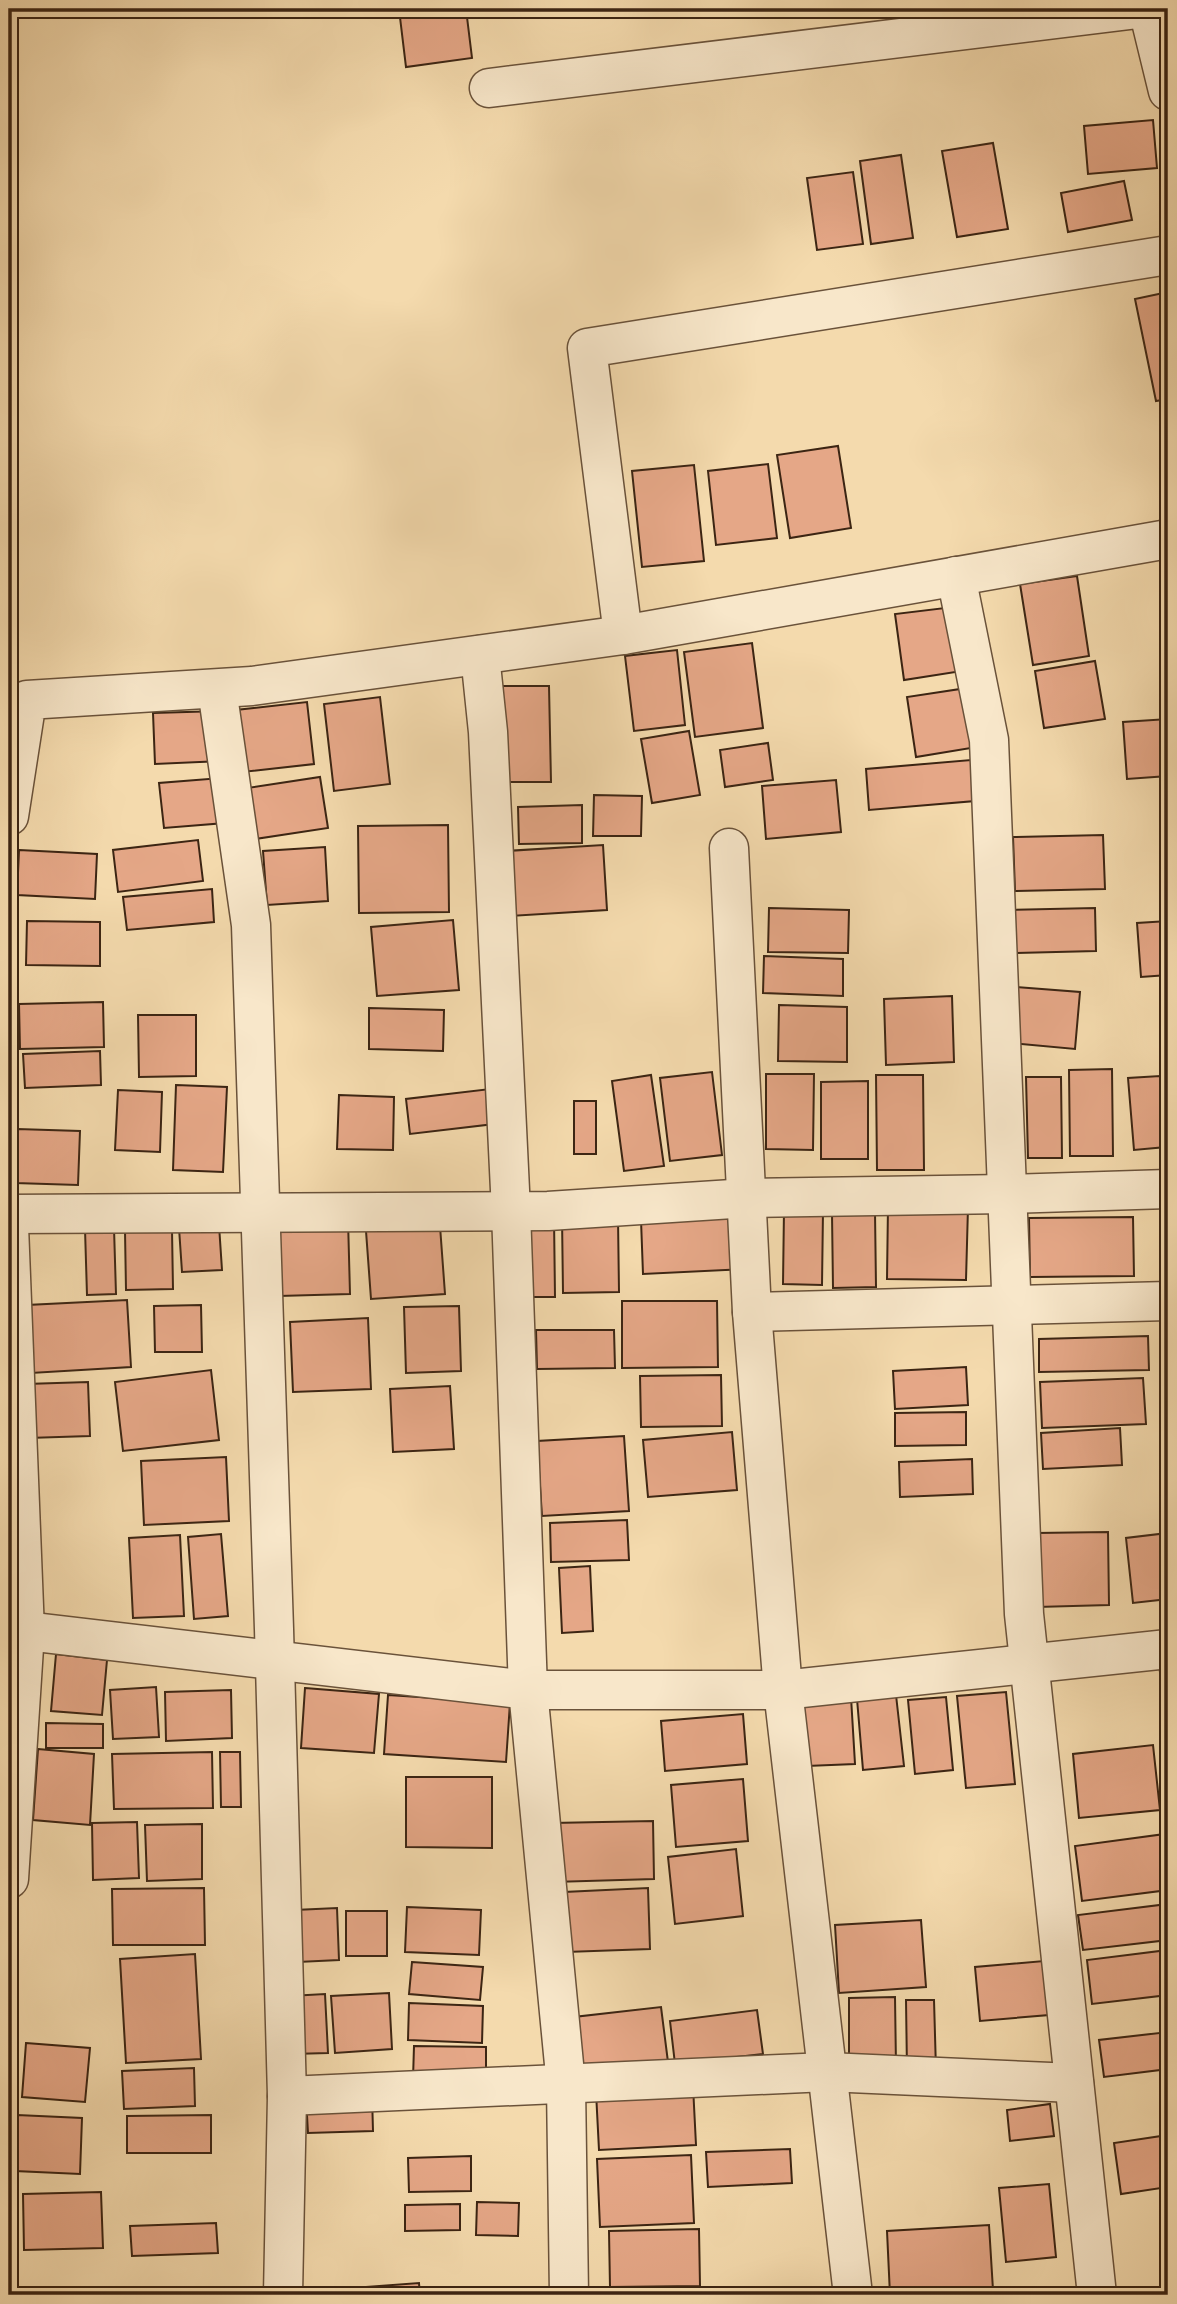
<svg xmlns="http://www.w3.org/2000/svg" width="1177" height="2304" font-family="'EB Garamond',serif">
<rect width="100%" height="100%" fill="#f4daad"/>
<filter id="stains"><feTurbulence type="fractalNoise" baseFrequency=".00286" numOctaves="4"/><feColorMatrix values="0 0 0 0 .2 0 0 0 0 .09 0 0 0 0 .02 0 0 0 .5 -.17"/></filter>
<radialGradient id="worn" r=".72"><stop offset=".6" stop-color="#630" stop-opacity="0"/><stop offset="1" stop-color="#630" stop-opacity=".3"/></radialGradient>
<g fill="#e5a787" stroke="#3c2513" stroke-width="2">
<polygon points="399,9 466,9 472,58 406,67"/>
<polygon points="540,9 585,9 541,15"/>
<polygon points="1153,120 1157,168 1088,174 1084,126"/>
<polygon points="993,143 1008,229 957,237 942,151"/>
<polygon points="901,155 913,238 871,244 860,161"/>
<polygon points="853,172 863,244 817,250 807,178"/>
<polygon points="1124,181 1132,220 1068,232 1061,193"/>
<polygon points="1168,292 1168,399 1156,401 1135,299"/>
<polygon points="838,446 851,528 790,538 777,455"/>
<polygon points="768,464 777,538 716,545 708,471"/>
<polygon points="694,465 704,561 642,567 632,471"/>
<polygon points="1077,576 1089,656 1033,665 1020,584"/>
<polygon points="953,607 962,671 904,680 895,614"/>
<polygon points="752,643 763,728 695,737 684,652"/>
<polygon points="677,650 685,725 634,731 625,656"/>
<polygon points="1095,661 1105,719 1044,728 1035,671"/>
<polygon points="494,686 549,686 551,782 495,782"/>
<polygon points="967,688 977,747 916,757 907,697"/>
<polygon points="380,697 390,784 334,791 324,704"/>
<polygon points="307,702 314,764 242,772 236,710"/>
<polygon points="220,711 222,761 155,764 153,713"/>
<polygon points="1168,719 1168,776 1127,779 1123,722"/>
<polygon points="689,731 700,795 652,803 641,739"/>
<polygon points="768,743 773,780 725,787 720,750"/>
<polygon points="971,760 975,801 869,810 866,769"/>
<polygon points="320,777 328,828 255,839 247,788"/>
<polygon points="221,778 225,823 164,828 159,783"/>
<polygon points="836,780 841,832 766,839 762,786"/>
<polygon points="594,795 642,796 641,836 593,836"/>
<polygon points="582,805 582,843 519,844 518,807"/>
<polygon points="448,825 449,912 359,913 358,826"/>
<polygon points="1103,835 1105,889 1015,891 1013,837"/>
<polygon points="198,840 203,881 118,892 113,850"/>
<polygon points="603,845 607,910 510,916 506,851"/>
<polygon points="325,847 328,901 267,905 263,851"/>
<polygon points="19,850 97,854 95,899 17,895"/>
<polygon points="212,889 214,922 127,930 123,897"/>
<polygon points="769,908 849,910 848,953 768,952"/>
<polygon points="1095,908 1096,951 1011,953 1010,910"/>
<polygon points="453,920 459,990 377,996 371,927"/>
<polygon points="27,921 100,922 100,966 26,965"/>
<polygon points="1168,921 1168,975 1141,977 1137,923"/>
<polygon points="764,956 843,959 843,996 763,993"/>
<polygon points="1015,987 1080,992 1075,1049 1010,1043"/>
<polygon points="952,996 954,1062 886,1065 884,999"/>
<polygon points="103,1002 104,1047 20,1049 19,1004"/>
<polygon points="779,1005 847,1007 847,1062 778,1061"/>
<polygon points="369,1008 444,1010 443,1051 369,1049"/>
<polygon points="138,1015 196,1015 196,1076 139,1077"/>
<polygon points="100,1051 101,1085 25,1088 23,1054"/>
<polygon points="1112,1069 1113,1156 1070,1156 1069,1070"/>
<polygon points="712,1072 722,1155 670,1161 660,1078"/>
<polygon points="766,1074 814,1074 813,1150 766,1149"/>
<polygon points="651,1075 664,1166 624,1171 612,1081"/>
<polygon points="876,1075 923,1075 924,1170 877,1170"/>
<polygon points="1160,1076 1166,1147 1134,1150 1128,1078"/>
<polygon points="1026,1077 1061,1077 1062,1158 1028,1158"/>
<polygon points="868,1081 868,1159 821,1159 821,1082"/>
<polygon points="176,1085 227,1087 223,1172 173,1170"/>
<polygon points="490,1089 494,1124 410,1134 406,1099"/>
<polygon points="118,1090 162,1092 160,1152 115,1150"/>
<polygon points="339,1095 394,1097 393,1150 337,1149"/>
<rect x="574" y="1101" width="22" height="53"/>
<polygon points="17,1129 80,1131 78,1185 15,1183"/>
<polygon points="888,1206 968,1207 966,1280 887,1279"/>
<polygon points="784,1210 823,1211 822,1285 783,1284"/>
<polygon points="875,1212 876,1287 833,1288 832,1214"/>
<polygon points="743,1215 746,1269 643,1274 641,1220"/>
<polygon points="562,1217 618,1217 619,1292 563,1293"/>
<polygon points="1133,1217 1134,1276 1030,1277 1029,1218"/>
<polygon points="524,1218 554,1218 555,1297 526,1297"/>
<polygon points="348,1219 350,1294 279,1296 276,1222"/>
<polygon points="219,1225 222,1270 182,1272 179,1228"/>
<polygon points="440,1226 445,1294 371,1299 366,1231"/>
<polygon points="114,1228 116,1294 87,1295 85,1229"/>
<polygon points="172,1230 173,1289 126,1290 125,1231"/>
<polygon points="127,1300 131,1367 31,1373 27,1305"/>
<polygon points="622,1301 717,1301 718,1367 622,1368"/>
<polygon points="201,1305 202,1352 155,1352 154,1306"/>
<polygon points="459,1306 461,1371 406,1373 404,1307"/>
<polygon points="368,1318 371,1389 293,1392 290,1322"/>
<polygon points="1161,1328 1168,1328 1168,1369 1162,1370"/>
<polygon points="536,1330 614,1330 615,1368 537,1369"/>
<polygon points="1148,1336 1149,1370 1039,1372 1039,1339"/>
<polygon points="966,1367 968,1405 895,1409 893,1371"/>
<polygon points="211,1370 219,1440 123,1451 115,1382"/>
<polygon points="721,1375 722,1426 641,1427 640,1376"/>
<polygon points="1143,1378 1146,1424 1042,1428 1040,1382"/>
<polygon points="88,1382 90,1436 28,1438 26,1384"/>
<polygon points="450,1386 454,1449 393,1452 390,1389"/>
<polygon points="966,1412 966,1445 895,1446 895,1413"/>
<polygon points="1120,1428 1122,1465 1043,1469 1041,1433"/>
<polygon points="732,1432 737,1490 648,1497 643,1440"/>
<polygon points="624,1436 629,1511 542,1516 537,1441"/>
<polygon points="226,1457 229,1521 144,1525 141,1461"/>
<polygon points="972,1459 973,1494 900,1497 899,1462"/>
<polygon points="627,1520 629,1560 551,1562 550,1523"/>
<polygon points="1108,1532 1109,1605 1037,1607 1036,1533"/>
<polygon points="1168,1533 1168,1599 1133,1603 1126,1538"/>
<polygon points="221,1534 228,1616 194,1619 188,1537"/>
<polygon points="180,1535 184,1616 133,1618 129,1538"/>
<polygon points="590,1566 593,1631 562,1633 559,1568"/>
<polygon points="56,1654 107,1660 102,1715 51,1711"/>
<polygon points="1168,1663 1168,1732 1167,1732 1159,1664"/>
<polygon points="156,1687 159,1737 113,1739 110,1690"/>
<polygon points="305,1688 379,1694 374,1753 301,1748"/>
<polygon points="231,1690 232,1738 166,1741 165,1692"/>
<polygon points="1006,1692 1015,1784 966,1788 957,1696"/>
<polygon points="388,1695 510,1703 506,1762 384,1754"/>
<polygon points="896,1695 904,1766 863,1770 857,1699"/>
<polygon points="851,1697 855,1764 807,1766 803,1700"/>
<polygon points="946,1697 953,1770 915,1774 908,1700"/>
<polygon points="743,1714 747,1764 665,1771 661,1721"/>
<polygon points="46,1723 103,1724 103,1748 46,1748"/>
<polygon points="1153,1745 1160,1810 1079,1818 1073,1754"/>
<polygon points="38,1749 94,1754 90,1825 33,1820"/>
<polygon points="212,1752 213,1808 114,1809 112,1754"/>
<polygon points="220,1752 240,1752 241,1807 221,1807"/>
<polygon points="406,1777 492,1777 492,1848 406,1847"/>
<polygon points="743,1779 748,1841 676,1847 671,1785"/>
<polygon points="653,1821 654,1879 553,1882 552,1823"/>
<polygon points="137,1822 139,1878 93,1880 92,1823"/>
<polygon points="202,1824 202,1879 147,1881 145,1825"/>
<polygon points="1165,1834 1168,1863 1168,1890 1082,1901 1075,1846"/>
<polygon points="736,1849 743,1916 675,1924 668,1857"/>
<polygon points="204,1888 205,1945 113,1945 112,1889"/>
<polygon points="648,1888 650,1949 566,1952 564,1892"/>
<polygon points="1168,1904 1168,1940 1083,1950 1078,1915"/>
<polygon points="407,1907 481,1910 479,1955 405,1952"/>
<polygon points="337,1908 339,1960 298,1962 295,1910"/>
<rect x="346" y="1911" width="41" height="45"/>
<polygon points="921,1920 926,1987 839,1993 835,1925"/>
<polygon points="1168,1950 1168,1995 1092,2004 1087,1960"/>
<polygon points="195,1954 201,2059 126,2063 120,1959"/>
<polygon points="1044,1961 1049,2015 980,2021 975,1967"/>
<polygon points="412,1962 483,1967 480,2000 409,1994"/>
<polygon points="389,1993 392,2049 335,2053 331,1996"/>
<polygon points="325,1994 328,2053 292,2054 290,1996"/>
<polygon points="895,1997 896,2066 849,2067 849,1998"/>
<polygon points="906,2000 934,2000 936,2070 907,2071"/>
<polygon points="409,2003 483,2006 482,2043 408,2040"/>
<polygon points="661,2007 669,2070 581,2081 574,2017"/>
<polygon points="757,2010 763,2054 675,2064 670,2021"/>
<polygon points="1168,2032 1168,2069 1104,2077 1099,2040"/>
<polygon points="26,2043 90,2048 85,2102 22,2097"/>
<polygon points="414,2046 486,2047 486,2080 413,2079"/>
<polygon points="194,2068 195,2106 124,2109 122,2071"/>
<polygon points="693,2086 696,2145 599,2150 596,2092"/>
<polygon points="372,2095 373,2131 308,2133 306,2098"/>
<polygon points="1050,2104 1054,2136 1010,2141 1007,2110"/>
<polygon points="17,2115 82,2118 80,2174 15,2171"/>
<polygon points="211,2115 211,2153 127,2153 127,2116"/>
<polygon points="1168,2135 1168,2187 1121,2194 1114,2143"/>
<polygon points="790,2149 792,2183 708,2187 706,2152"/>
<polygon points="691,2155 694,2223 600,2227 597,2159"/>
<polygon points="471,2156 471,2191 409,2192 408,2158"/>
<polygon points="1049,2184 1056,2257 1006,2262 999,2188"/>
<polygon points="101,2192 103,2248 24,2250 23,2194"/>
<polygon points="477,2202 519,2203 518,2236 476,2235"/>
<polygon points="460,2204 460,2230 405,2231 405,2205"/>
<polygon points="216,2223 218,2253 132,2256 130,2226"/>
<polygon points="989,2225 993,2290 890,2295 887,2231"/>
<polygon points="699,2229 700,2286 610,2287 609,2231"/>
<polygon points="419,2283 420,2295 312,2295 312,2291"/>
<polygon points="211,2289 211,2295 133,2295 133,2292"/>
<polygon points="771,2291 771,2295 714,2295 714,2294"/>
</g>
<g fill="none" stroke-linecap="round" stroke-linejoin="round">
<g stroke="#6a523a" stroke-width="41">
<g id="street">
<polyline points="1148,9 1168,91"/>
<polyline points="489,88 1138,9"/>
<polyline points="956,576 989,740 1024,1614 1097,2295"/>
<polyline points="623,635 587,348 1168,255"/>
<polyline points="480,655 488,732 511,1211 528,1690 566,2085 569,2295"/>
<polyline points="217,689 251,925 274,1629 287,2096 283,2295"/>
<polyline points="9,816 27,700 252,686 623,635 1168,539"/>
<polyline points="729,848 752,1312 783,1690 853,2295"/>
<polyline points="9,1214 548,1211 748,1198 1006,1194 1168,1189"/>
<polyline points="9,1226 25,1632 9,1879"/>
<polyline points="752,1312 1168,1301"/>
<polyline points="9,1629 528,1690 783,1690 1168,1649"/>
<polyline points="287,2096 827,2072 1074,2083"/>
</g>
</g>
<use href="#street" stroke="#f8e7ca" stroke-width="38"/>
</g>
<rect width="1177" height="2304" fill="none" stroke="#f4daad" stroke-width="35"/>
<rect x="10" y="10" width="1156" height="2283" fill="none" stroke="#3c2513" stroke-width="3.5"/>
<rect x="18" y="18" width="1142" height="2269" fill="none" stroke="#3c2513" stroke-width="2"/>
<rect width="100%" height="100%" filter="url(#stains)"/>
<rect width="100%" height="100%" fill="url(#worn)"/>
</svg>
